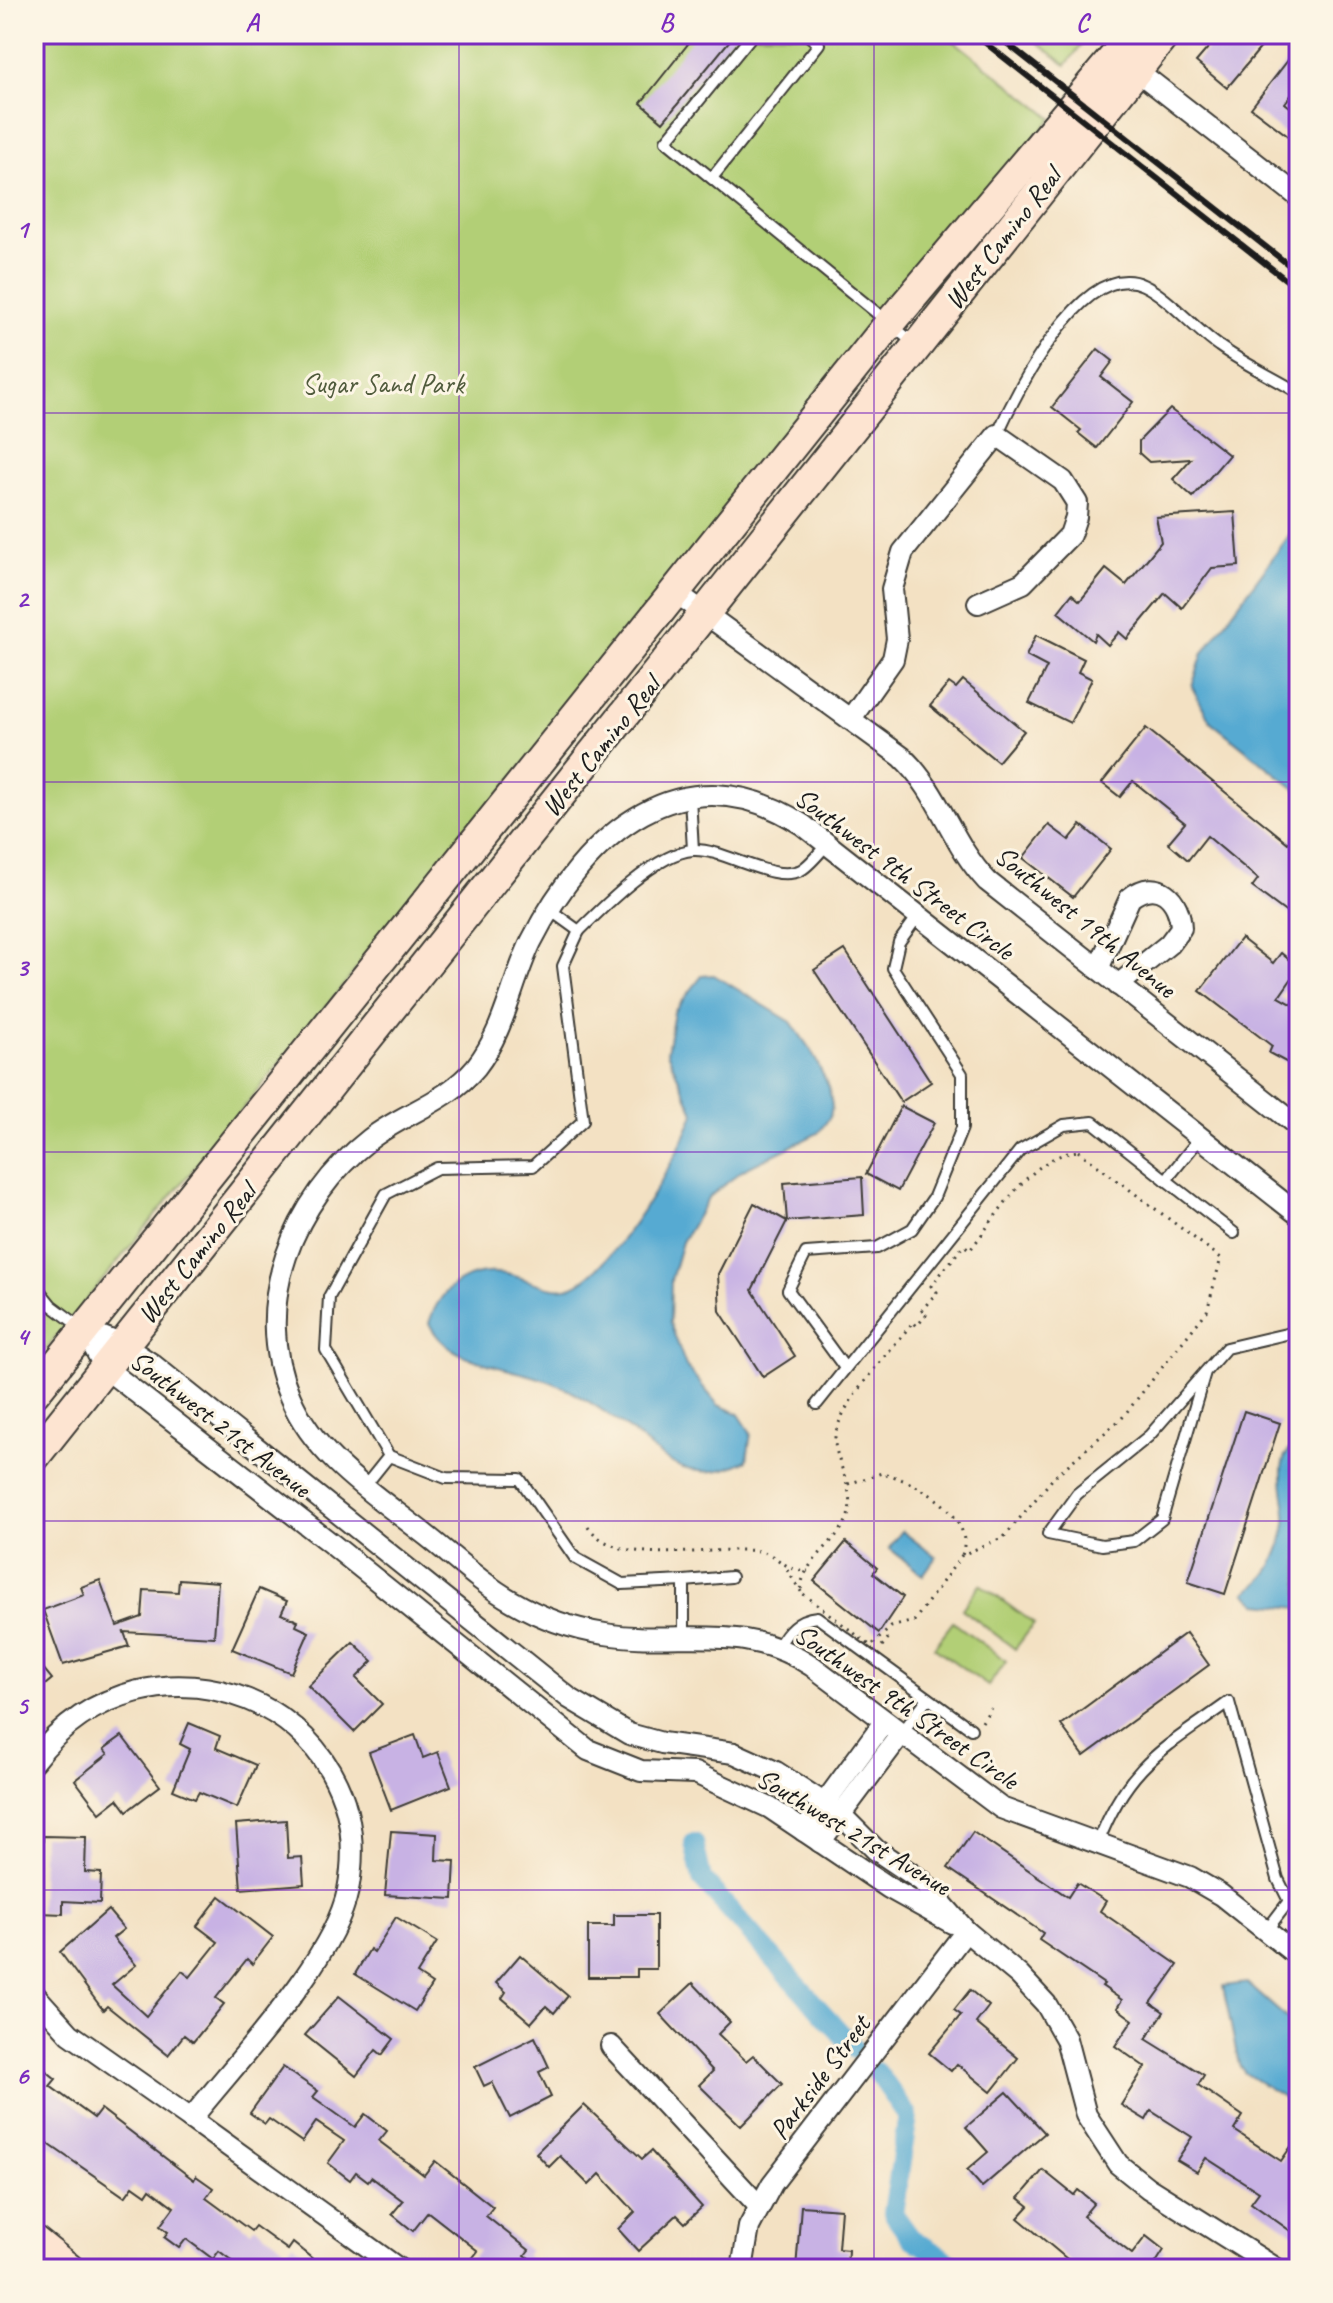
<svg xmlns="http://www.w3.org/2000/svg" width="1333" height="2303" font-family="Caveat,sans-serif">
<rect width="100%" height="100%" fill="#fcf5e5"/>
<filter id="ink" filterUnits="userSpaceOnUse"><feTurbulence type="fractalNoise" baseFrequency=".0125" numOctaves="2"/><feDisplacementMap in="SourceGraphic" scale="16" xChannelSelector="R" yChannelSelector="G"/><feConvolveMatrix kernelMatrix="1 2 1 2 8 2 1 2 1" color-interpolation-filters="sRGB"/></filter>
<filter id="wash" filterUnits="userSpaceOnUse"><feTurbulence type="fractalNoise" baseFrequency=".006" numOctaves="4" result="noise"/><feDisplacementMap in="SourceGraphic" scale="32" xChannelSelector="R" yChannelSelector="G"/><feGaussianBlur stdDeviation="1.8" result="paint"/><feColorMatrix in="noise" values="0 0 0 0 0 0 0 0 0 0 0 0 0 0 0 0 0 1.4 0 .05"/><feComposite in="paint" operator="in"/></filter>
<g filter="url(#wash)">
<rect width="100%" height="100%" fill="#f3e1c3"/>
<g fill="#b2cf76" stroke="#677649" stroke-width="2">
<polygon points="34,34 945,34 1052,118 34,1364"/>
<polygon points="1027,34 1090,34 1066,65"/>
<polygon points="980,1584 1034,1624 1015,1649 962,1609"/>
<polygon points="953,1622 1006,1661 988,1686 934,1647"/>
</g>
<g fill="#57aad2" stroke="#3a6377" stroke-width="2">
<polygon points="1299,522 1299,792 1210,721 1192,687 1203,653"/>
<path d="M714 975 791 1022 812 1052 829 1087 832 1106 830 1117 818 1133 743 1170 708 1198 682 1242 671 1280 670 1323 686 1366 718 1405 738 1413 751 1433 747 1460C725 1471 708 1475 683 1468 666 1462 652 1448 638 1437 613 1417 586 1397 556 1384 516 1366 450 1368 429 1323 441 1284 473 1265 514 1276 531 1280 555 1294 573 1286 613 1270 681 1155 694 1113L667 1052 674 1012 702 976Z"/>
<path d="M1299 1442V1608L1258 1604 1246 1593C1252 1587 1259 1583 1265 1576 1275 1564 1284 1539 1286 1524 1289 1499 1268 1459 1299 1442Z"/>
<polygon points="902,1531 936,1557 923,1575 889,1548"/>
<polygon points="1247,1983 1299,2029 1299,2107 1245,2073 1239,2065 1223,1986"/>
</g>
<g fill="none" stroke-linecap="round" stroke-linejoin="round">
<g stroke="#57aad2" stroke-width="20">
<polyline points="694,1843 702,1879 855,2049"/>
<polyline points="877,2072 908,2116 893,2213 911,2238 961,2269"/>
</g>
</g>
<g id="blocks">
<g fill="#c8b2e4">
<polygon points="696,34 735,34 663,122 641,103"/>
<polygon points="1220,34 1248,34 1262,46 1227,88 1196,62"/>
<polygon points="1299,46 1299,85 1285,103 1299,114 1299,129 1292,139 1251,108"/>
<polygon points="1098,349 1113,361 1101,377 1133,402 1097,448 1078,433 1081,430 1052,407"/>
<polygon points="1170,409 1229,455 1193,497 1173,479 1191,459 1149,462 1139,453 1139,441"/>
<polygon points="1235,512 1239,566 1212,568 1182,608 1165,593 1127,639 1119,632 1108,645 1096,634 1093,641 1058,612 1072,594 1080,601 1106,569 1126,585 1161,542 1156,517"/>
<polygon points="1036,635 1084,659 1078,672 1092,679 1070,723 1029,703 1047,667 1026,656"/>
<polygon points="963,680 1024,731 998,762 930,706 949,683 956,688"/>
<polygon points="1146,728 1288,843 1299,829 1299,922 1252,887 1258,879 1207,836 1188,860 1168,843 1185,823 1133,781 1120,797 1102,783"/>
<polygon points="1049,825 1069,840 1081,825 1111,849 1073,897 1023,858"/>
<polygon points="1241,938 1273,963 1281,953 1299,968 1279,997 1299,1008 1299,1069 1269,1053 1272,1046 1200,991"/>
<polygon points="845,950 931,1082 901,1102 814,970"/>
<polygon points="901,1106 934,1123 898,1191 866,1174"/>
<polygon points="862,1177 864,1215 787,1221 784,1183"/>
<polygon points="754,1203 787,1221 752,1290 795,1356 763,1377 720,1311 718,1274"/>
<polygon points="1244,1411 1280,1423 1225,1594 1188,1582"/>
<polygon points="846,1542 877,1568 873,1573 903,1597 879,1633 814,1581"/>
<polygon points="179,1579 218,1582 214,1637 124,1632 129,1646 63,1665 43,1610 84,1595 81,1587 100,1580 117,1626 142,1617 144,1590 178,1592"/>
<polygon points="259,1589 287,1601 281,1614 298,1621 296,1626 309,1632 291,1673 232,1649"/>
<polygon points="1186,1633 1209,1665 1084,1756 1061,1725"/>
<polygon points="353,1642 373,1661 356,1678 382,1704 354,1732 308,1686"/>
<polygon points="34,1657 52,1679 34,1694"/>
<polygon points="189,1723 220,1736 216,1748 256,1765 237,1808 199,1792 195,1799 173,1790 190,1749 180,1744"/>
<polygon points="415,1735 423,1758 438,1752 451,1786 391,1810 369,1752"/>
<polygon points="122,1736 160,1786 127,1811 118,1799 100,1813 75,1780 108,1754 104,1749"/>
<polygon points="286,1820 288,1858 302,1857 304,1884 241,1889 236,1824"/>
<polygon points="391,1831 437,1834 436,1860 455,1861 453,1899 385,1895"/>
<polygon points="973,1832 1068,1897 1077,1883 1106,1901 1100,1911 1178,1965 1151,2003 1164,2012 1146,2039 1204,2075 1198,2085 1243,2116 1234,2130 1281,2161 1299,2135 1299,2237 1251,2203 1259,2192 1206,2158 1197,2172 1177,2160 1192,2137 1151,2111 1146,2120 1121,2105 1145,2067 1115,2046 1133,2020 1117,2008 1122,2000 1102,1986 1104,1984 1039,1940 1043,1933 948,1868"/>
<polygon points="43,1836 86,1837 85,1872 101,1873 100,1903 63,1901 63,1914 40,1913"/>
<polygon points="220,1896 273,1937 252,1964 247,1959 216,1998 224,2004 193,2042 184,2035 168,2055 107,2006 103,2010 60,1952 108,1910 124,1929 113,1938 136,1965 112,1985 146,2016 182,1971 190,1977 218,1942 197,1926"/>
<polygon points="614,1915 656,1915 656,1969 637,1969 637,1977 588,1977 588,1926 614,1926"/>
<polygon points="396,1917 437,1942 417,1974 432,1984 415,2011 355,1974 370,1949 374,1952"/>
<polygon points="520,1955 568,1996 554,2013 546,2006 531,2023 502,1998 506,1992 496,1983"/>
<polygon points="693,1983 730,2022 718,2034 746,2061 753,2055 782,2084 741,2126 699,2085 713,2071 660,2014"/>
<polygon points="970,1990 989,2006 976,2023 1018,2058 991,2092 957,2064 951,2071 929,2053 961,2015 954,2010"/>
<polygon points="339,1996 394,2039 382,2055 376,2050 356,2076 305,2035"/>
<polygon points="535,2037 549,2067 539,2072 551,2097 510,2118 492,2082 484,2086 475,2067"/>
<polygon points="34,2061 56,2079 50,2086 94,2118 101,2109 194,2180 196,2176 213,2188 206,2198 251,2231 255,2226 288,2250 293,2243 325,2269 243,2269 219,2251 213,2259 186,2239 179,2248 164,2237 168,2232 160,2226 174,2207 150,2189 146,2195 133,2186 125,2197 34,2134"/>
<polygon points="283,2067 318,2091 313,2097 355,2127 365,2114 387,2131 379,2141 424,2175 435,2161 493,2207 486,2216 529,2250 525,2255 543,2269 464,2269 478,2251 428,2212 413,2231 392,2214 403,2201 371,2177 368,2181 356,2172 350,2180 328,2163 344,2141 316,2122 302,2142 269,2119 265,2124 250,2113"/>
<polygon points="1007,2092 1045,2133 982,2187 967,2170 988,2152 966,2127"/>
<polygon points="584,2105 642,2159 651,2151 702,2207 685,2223 677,2215 638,2251 618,2229 635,2212 600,2174 589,2185 560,2156 549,2167 536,2153"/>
<polygon points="1043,2170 1074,2195 1078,2190 1094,2203 1083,2216 1132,2254 1146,2236 1164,2250 1152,2269 1079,2269 1018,2218 1029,2206 1019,2198"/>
<polygon points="801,2206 841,2209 838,2249 848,2250 847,2269 796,2269"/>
</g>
</g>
</g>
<g filter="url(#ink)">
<use href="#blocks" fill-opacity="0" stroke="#3c3a35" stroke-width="2"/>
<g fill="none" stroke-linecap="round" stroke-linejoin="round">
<g stroke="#3c3a35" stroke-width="14">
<g id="lane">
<polyline points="753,34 666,141 916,345"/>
<polyline points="712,178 819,44 807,34"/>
<path d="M997 435C1016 392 1084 257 1143 285 1169 297 1195 330 1219 346 1244 364 1273 377 1299 393"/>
<polyline points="690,797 693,850"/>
<path d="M579 931C603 907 658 852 693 850 724 848 773 884 801 870 810 865 820 852 827 844"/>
<polyline points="1200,1138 1166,1180 1234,1233"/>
<polyline points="34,1284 51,1305 83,1329"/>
<polyline points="845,1368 788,1290 806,1253 877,1248 912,1229 934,1197 962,1128 962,1074 893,968 899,942 918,916"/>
<polyline points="1205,1372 1162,1519 1134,1541 1102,1545 1048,1534 1077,1494 1149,1436 1226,1348 1299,1331"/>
<polyline points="817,1404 1020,1150 1064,1125 1093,1122 1166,1180"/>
<polyline points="389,1456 326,1350 329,1297 386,1194 437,1168 533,1166 583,1121 563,966 579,931 550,910"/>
<polyline points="365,1486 389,1456 446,1478 520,1479 575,1558 622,1584 684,1581"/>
<polyline points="684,1636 684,1581 731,1577"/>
<path d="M778 1647C787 1631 797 1619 817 1617L971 1729"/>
<polyline points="901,1734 928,1698"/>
<path d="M1098 1843C1128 1764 1164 1749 1229 1702L1278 1879 1289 1901 1266 1931"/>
<polyline points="1289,1901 1299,1911"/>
</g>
</g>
<g stroke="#3c3a35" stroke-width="24">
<g id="street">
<polyline points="1136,70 1299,197"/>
<path d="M674 591 902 757C940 793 951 843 987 881L1299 1127"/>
<polyline points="852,717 893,659 897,639 892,589 903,552 997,435 1063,481 1077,503 1076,517 1070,535 1023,583 978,603"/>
<path d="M1098 969 1130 898C1158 876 1180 899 1181 928L1169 944 1118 985"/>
<path d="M1299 1215 803 825C684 747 585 834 531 942 511 984 505 1030 476 1067 446 1103 405 1112 370 1139 293 1199 250 1305 290 1397 316 1459 377 1496 427 1536 455 1558 482 1584 512 1601 541 1618 572 1629 605 1634 681 1646 742 1620 812 1666L1001 1808 1190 1877 1221 1895 1299 1957"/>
<polyline points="85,1330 123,1345 152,1364 569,1698 629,1734 662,1743 734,1753 776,1772 839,1813 876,1850 922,1881 966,1931 1019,1975 1046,2004 1066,2039 1086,2115 1118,2164 1148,2188 1277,2269"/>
<polyline points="85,1330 105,1368 333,1545 588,1750 641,1771 695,1773 770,1808 889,1888 952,1923"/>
<path d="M34 1761C148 1610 384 1705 348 1890 334 1960 237 2061 191 2119L70 2034 34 1994"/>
<polyline points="804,1831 884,1722"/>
<polyline points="820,1842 901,1734"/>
<polyline points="611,2046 758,2205"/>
<polyline points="191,2119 399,2269"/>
<polyline points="742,2269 749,2227 772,2184 966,1931"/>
</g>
</g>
<g stroke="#3c3a35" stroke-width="34">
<g id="secondary">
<polyline points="34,1393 890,323 1134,34"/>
<polyline points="34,1457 1165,34"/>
<polyline points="34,2241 69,2269"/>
</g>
</g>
<g stroke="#3c3a35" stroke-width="3" stroke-dasharray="2 6" stroke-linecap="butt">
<path d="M1078 1151 1221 1258 1207 1311 1122 1418 1055 1476 1004 1537 962 1555 914 1621 891 1627 871 1646 802 1593C796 1565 840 1542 848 1516 855 1491 839 1468 835 1444 831 1411 893 1349 913 1322L917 1326 926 1315 921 1311 937 1292 931 1286 964 1245 970 1250C998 1215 1030 1156 1078 1151Z"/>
<path d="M848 1484 882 1473C916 1481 976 1515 962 1555"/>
<path d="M588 1526C616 1570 712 1545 758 1551 777 1553 786 1573 808 1571"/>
<polyline points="787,1570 802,1593"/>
<polyline points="882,1646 890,1636"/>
<polyline points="982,1722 991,1708"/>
</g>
<use href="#lane" stroke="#fff" stroke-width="10"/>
<use href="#street" stroke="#fff" stroke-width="20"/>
<use href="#secondary" stroke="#fde4d1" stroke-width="30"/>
<g stroke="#1c1c1c" stroke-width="6">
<polyline points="974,34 1299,290"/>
<polyline points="995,34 1299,273"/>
</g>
</g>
</g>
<path fill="none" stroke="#7b2cbf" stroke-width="2" stroke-opacity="0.55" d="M459 34V2269M874 34V2269M34 413H1299M34 782H1299M34 1152H1299M34 1521H1299M34 1890H1299"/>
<g text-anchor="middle" stroke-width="6" stroke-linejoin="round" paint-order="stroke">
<g font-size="28" fill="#1c1c1c" stroke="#fcf5e5">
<text transform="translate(1002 238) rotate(-52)" y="10">West Camino Real</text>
<text transform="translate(600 746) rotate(-51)" y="10">West Camino Real</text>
<text transform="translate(905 873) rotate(37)" y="10">Southwest 9th Street Circle</text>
<text transform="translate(1086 921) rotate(39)" y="10">Southwest 19th Avenue</text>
<text transform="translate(196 1253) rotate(-51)" y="10">West Camino Real</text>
<text transform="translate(221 1423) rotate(38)" y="10">Southwest 21st Avenue</text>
<text transform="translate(907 1706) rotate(35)" y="10">Southwest 9th Street Circle</text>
<text transform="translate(854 1831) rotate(31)" y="10">Southwest 21st Avenue</text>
<text transform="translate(819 2077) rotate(-53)" y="10">Parkside Street</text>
</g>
<g font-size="28" fill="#505b3c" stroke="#fcf5e5">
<text x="383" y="393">Sugar Sand Park</text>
</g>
</g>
<rect width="1333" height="2303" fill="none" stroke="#fcf5e5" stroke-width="88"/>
<rect x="44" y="44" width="1245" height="2215" fill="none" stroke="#7b2cbf" stroke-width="3"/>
<g font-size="26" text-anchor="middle" font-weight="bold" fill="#7b2cbf">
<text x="252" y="31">A</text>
<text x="666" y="31">B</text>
<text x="1082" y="31">C</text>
<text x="22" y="238">1</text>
<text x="22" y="607">2</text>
<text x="22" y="976">3</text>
<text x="22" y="1345">4</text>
<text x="22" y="1714">5</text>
<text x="22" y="2084">6</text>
</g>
</svg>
